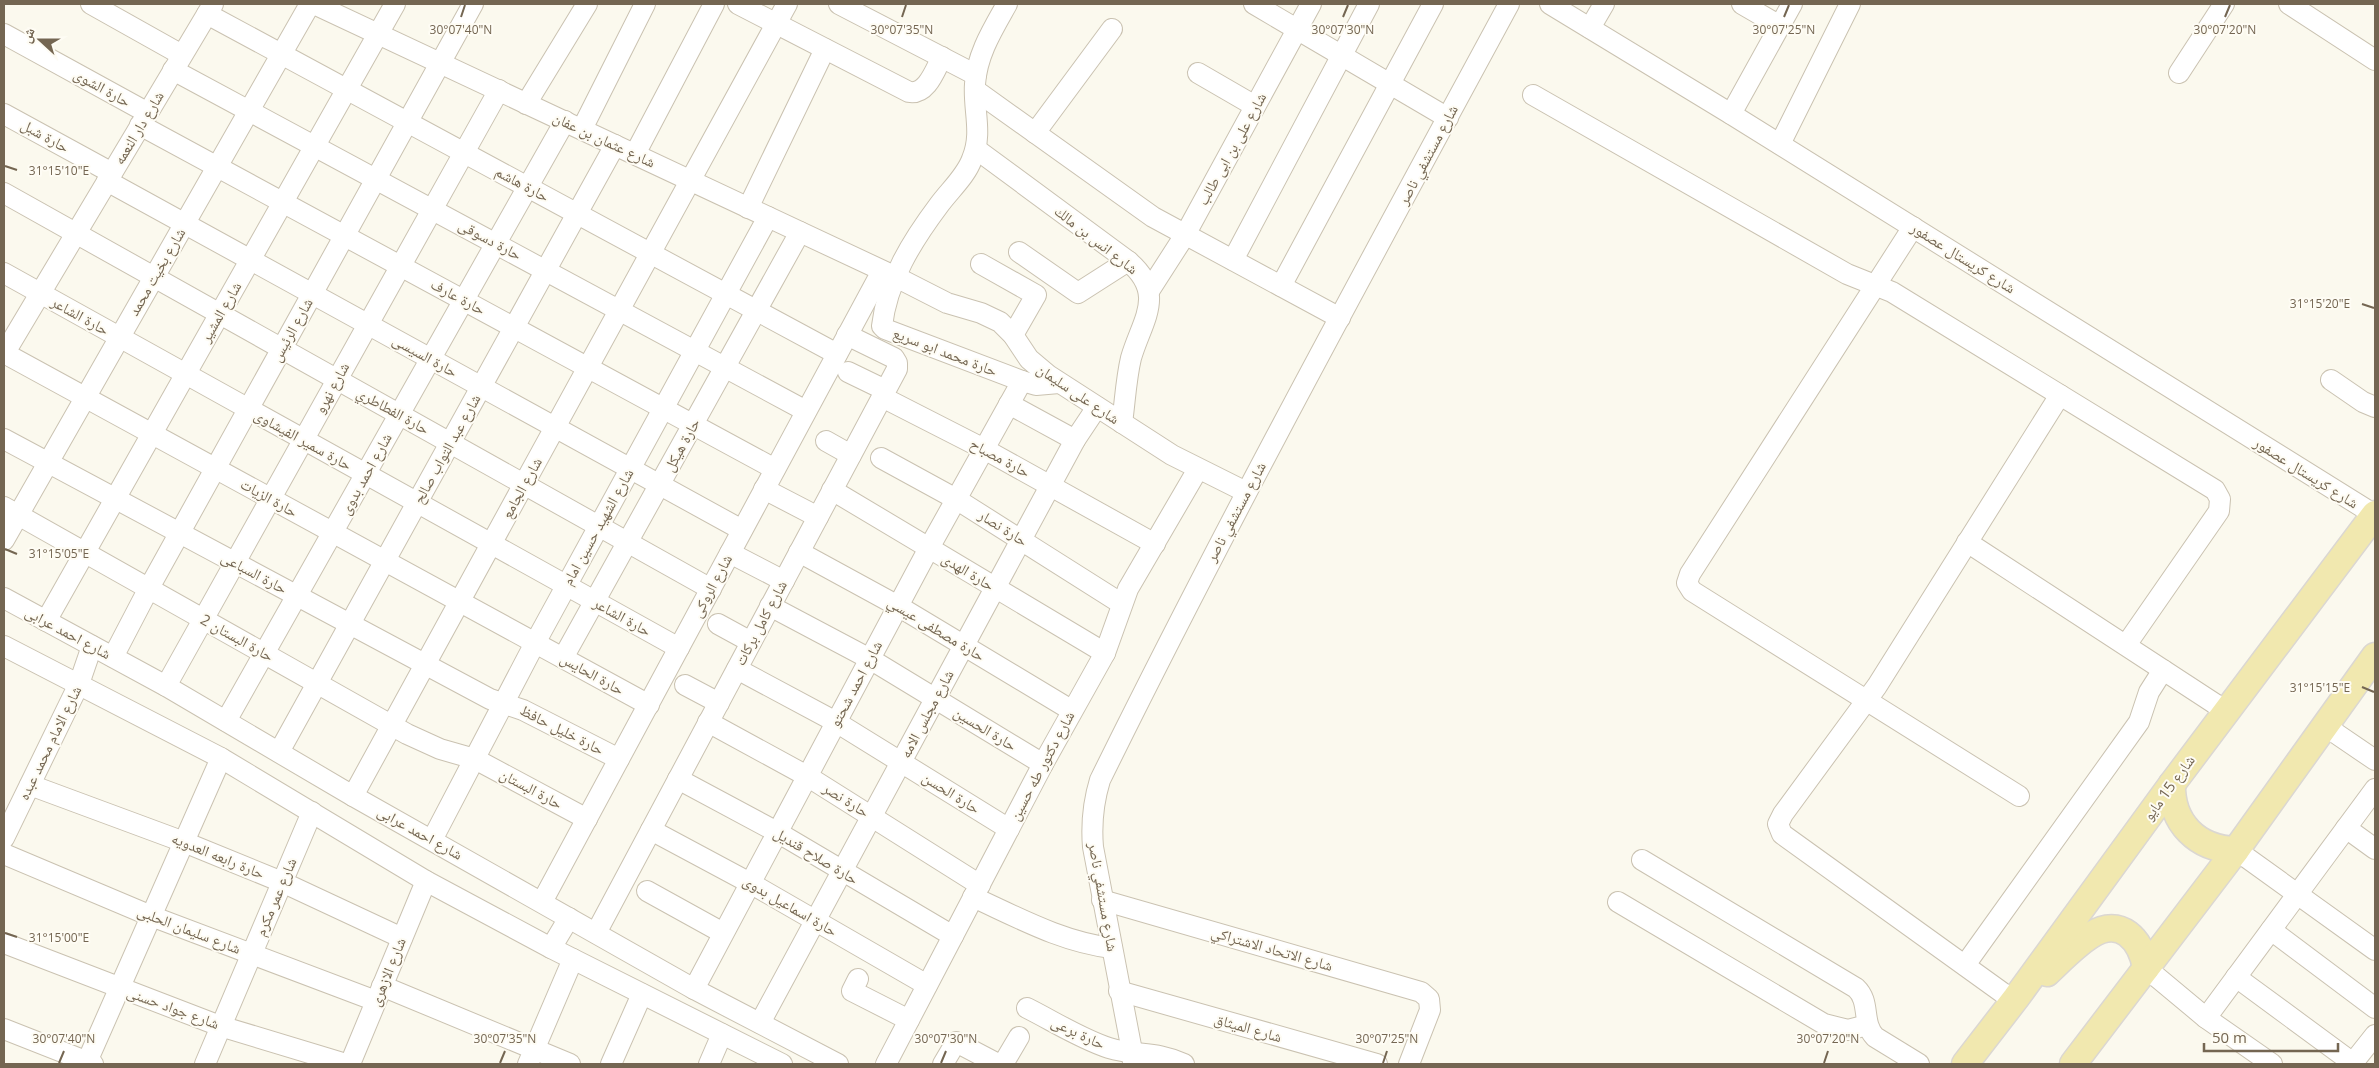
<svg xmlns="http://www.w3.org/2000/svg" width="2379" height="1068" font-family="'Open Sans','Noto Naskh Arabic',sans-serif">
<rect width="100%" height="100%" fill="#fbf9ee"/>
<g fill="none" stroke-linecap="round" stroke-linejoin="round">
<g stroke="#cac2b1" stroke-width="22">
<g id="minor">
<polyline points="91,4 182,55"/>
<polyline points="314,4 894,276 947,303 981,313 1000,322 1013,335 1029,359 1048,375 1172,455 1246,492"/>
<path d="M738 4 909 92C927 95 935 70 942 57"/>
<polyline points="839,4 976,75"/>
<path d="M1007 4C993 29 977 54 975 84 973 110 983 133 972 159 966 176 950 190 939 205 912 241 887 281 882 326L885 329 1022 381 1036 385 1059 383"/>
<polyline points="1254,4 1448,118"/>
<polyline points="1550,4 1731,114 2375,515"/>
<polyline points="1742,4 1780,26"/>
<polyline points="2289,4 2375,60"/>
<polyline points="207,14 837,354"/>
<polyline points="1590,28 1604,4"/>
<polyline points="4,34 148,113"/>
<polyline points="173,70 806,411"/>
<polyline points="1198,73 1255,106"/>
<polyline points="2179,73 2224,4"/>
<polyline points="975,90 1153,217 1340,318"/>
<polyline points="1533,95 1847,274 1892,292 2215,490 2220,499 2219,511 2126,645"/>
<polyline points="526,104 587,4"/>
<polyline points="4,114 112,173"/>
<polyline points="1731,114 1792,4"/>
<polyline points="140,125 775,469"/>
<polyline points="582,129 645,4"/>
<polyline points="1035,133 1112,29"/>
<polyline points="1780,144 1850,4"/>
<path d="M976 149 1128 261C1167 294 1142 320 1131 358 1126 379 1125 402 1122 423"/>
<polyline points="635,154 714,4"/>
<polyline points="107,181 742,530"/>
<polyline points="4,193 711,589"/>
<polyline points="748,208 825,49"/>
<polyline points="1913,227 1690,574 1687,583 1692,591 2019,796"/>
<polyline points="1019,252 1078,293 1128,261"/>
<polyline points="1233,260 1369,4"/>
<polyline points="981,264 1036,295 1013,335"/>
<polyline points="4,273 679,648"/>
<polyline points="1281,286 1433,4"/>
<polyline points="1149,291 1185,235 1311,4"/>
<polyline points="4,353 649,705"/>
<polyline points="4,354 213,4"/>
<polyline points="848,372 881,388 888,400 984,449 1155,544"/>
<polyline points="2331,380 2363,402 2375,407"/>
<polyline points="1009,404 1075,440"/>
<polyline points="4,439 490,699 523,710 619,759"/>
<polyline points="826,441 851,455"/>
<polyline points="881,458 956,499 1122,604"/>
<polyline points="764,489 818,517"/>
<polyline points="832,490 1105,653"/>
<polyline points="4,507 407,734 440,749 475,759 587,819"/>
<polyline points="4,540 310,4"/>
<polyline points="1967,542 2226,711"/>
<polyline points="799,552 898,606 1071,710"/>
<polyline points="730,553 784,581"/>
<polyline points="4,598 166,686 353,796 694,989 838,1064"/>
<polyline points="770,606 870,659 1043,764"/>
<polyline points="46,621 395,4"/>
<polyline points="718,624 751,642"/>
<polyline points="4,646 221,758 426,881 551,948 782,1064"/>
<polyline points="113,657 149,588 473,4"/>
<polyline points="563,658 800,232"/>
<polyline points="737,669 836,722 1009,829"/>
<polyline points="685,685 719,703"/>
<polyline points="166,686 499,90"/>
<polyline points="226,721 565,121"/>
<polyline points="708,722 807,776 980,885"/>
<polyline points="2325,726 2375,760"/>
<polyline points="279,752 615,145"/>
<polyline points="678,779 777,832 953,936"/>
<polyline points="30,785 184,842 282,882 402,938"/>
<polyline points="353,796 787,4"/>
<polyline points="2346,828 2375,849"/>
<polyline points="651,830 750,883 927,985"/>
<polyline points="4,838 79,684 92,646"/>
<polyline points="432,840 535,643 768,217"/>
<polyline points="2236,850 2375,950"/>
<polyline points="4,854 151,916 376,1001"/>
<path d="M1642 860 1856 988C1871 1002 1861 1022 1875 1037L1919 1064"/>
<polyline points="647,891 723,933"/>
<path d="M973 897C1019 918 1062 942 1112 948"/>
<polyline points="1102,900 1421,992 1429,999 1430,1010 1409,1064"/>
<polyline points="542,902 882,271"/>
<polyline points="1618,902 1824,1024 1848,1030 1867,1025"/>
<polyline points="2271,930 2375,1008"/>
<polyline points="596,933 897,369 897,363 894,358 847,335"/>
<polyline points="4,943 220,1026 346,1064"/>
<polyline points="551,948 569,918"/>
<polyline points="1965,965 2139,722 2149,692 2163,670"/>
<polyline points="2146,968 2206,1018 2272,1064"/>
<polyline points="2236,977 2353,1063"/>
<polyline points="858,979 852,991 909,1020"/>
<polyline points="382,986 570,1064"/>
<polyline points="694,989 929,548 1022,381"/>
<polyline points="1119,991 1377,1064"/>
<polyline points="2014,1001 1782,834 1778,824 1783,814 1877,686 2060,395"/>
<path d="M1027 1008C1053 1021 1081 1039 1109 1048 1135 1056 1157 1051 1184 1064"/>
<polyline points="2206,1018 2375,789"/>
<polyline points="760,1023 1075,440 1097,407"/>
<polyline points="4,1029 93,1064"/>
<polyline points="86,1064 221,758"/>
<polyline points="205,1064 312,812"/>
<polyline points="350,1064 426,881"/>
<polyline points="528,1064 573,959"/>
<polyline points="611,1064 642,994"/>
<polyline points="709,1064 722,1034"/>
<polyline points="886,1064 1043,764 1105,653 1128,589 1198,469"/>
<polyline points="943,1064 956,1042 998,1064"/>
<polyline points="1003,1064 1019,1037"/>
<path d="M1133 1064 1132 1051 1093 847C1091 823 1093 803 1100 780 1229 518 1370 261 1509 4"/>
<polyline points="2352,1064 2375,1035"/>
</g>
</g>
<g stroke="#dbd7d2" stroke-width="29">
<g id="major">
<path d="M2172 784C2171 823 2197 849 2236 850"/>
<path d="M2047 973C2061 960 2075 945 2091 935 2121 916 2141 940 2146 968"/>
<polyline points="1965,1064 2016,998 2172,784 2375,514"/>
<polyline points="2073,1064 2236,850 2375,656"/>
</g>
</g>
<use href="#minor" stroke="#fff" stroke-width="20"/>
<use href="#major" stroke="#f1e8af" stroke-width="26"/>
</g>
<path fill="none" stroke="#746652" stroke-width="2" d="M461 17 465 5M902 17 906 5M1343 17 1348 5M1784 17 1789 5M2225 17 2230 5M5 166 17 170M2362 304 2374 308M5 549 17 554M2362 687 2374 692M5 933 17 937M59 1063 64 1051M500 1063 505 1051M941 1063 946 1051M1383 1063 1387 1051M1824 1063 1828 1051"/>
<g text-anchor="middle" stroke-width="4" stroke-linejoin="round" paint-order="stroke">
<g font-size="15" fill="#746652" stroke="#fefcf4">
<text transform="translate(102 88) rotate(29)" y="5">حارة الشوى</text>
<text transform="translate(139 128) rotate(-59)" y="5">شارع دار النعمه</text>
<text transform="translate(45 136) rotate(29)" y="5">حارة شبل</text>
<text transform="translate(604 140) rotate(25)" y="5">شارع عثمان بن عفان</text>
<text transform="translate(1232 149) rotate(-61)" y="5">شارع على بن ابى طالب</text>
<text transform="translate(1428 155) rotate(-62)" y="5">شارع مستشفي ناصر</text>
<text transform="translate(522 184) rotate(28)" y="5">حارة هاشم</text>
<text transform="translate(490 240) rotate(28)" y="5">حارة دسوقى</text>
<text transform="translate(1096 240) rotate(38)" y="5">شارع انس بن مالك</text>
<text transform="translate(1963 258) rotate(32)" y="5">شارع كريستال عصفور</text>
<text transform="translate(157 272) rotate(-60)" y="5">شارع بخيت محمد</text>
<text transform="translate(458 297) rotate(28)" y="5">حارة عارف</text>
<text transform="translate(221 312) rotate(-60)" y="5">شارع المشير</text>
<text transform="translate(80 316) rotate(29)" y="5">حارة الشاعر</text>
<text transform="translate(292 330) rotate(-61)" y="5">شارع الرئيس</text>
<text transform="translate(945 352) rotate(21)" y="5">حارة محمد ابو سريع</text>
<text transform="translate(425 356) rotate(29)" y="5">حارة السيسى</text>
<text transform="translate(332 388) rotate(-61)" y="5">شارع نهرو</text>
<text transform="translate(1078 394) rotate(34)" y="5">شارع على سليمان</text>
<text transform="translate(393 411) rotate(29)" y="5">حارة الفطاطري</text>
<text transform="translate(303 440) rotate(29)" y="5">حارة سمير الفيشاوى</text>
<text transform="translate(682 445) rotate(-61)" y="5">حارة هيكل</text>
<text transform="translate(447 449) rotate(-61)" y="5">شارع عبد التواب صالح</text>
<text transform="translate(1000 458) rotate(28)" y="5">حارة مصباح</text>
<text transform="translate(2306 473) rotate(32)" y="5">شارع كريستال عصفور</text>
<text transform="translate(366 474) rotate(-61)" y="5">شارع احمد بدوى</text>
<text transform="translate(522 488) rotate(-61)" y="5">شارع الجامع</text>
<text transform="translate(269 498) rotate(29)" y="5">حارة الزيات</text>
<text transform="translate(1236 512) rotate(-62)" y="5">شارع مستشفي ناصر</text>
<text transform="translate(598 527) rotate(-61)" y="5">شارع الشهيد حسين امام</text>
<text transform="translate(1003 528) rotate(32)" y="5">حارة نصار</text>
<text transform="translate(968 572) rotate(31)" y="5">حارة الهدى</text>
<text transform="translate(254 573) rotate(28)" y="5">حارة السباعى</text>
<text transform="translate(712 586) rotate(-62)" y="5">شارع الروكى</text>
<text transform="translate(622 617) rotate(29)" y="5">حارة الشاعر</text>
<text transform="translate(761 623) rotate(-62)" y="5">شارع كامل بركات</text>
<text transform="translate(936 629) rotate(31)" y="5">حارة مصطفى عيسي</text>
<text transform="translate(68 633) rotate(28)" y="5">شارع احمد عرابى</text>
<text transform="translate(237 638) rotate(29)" y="5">حارة البستان 2</text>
<text transform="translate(592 674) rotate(29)" y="5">حارة الحايس</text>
<text transform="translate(856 684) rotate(-62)" y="5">شارع احمد شحتو</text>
<text transform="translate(927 714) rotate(-62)" y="5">شارع مجلس الامه</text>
<text transform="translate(985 729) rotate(31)" y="5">حارة الحسين</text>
<text transform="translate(562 730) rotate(27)" y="5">حارة خليل حافظ</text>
<text transform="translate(50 743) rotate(-64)" y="5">شارع الامام محمد عبده</text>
<text transform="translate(1042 766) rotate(-62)" y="5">شارع دكتور طه حسين</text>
<text transform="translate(2169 788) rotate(-54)" y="5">شارع 15 مايو</text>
<text transform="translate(531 789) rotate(28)" y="5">حارة البستان</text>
<text transform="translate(951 793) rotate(32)" y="5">حارة الحسن</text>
<text transform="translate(846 800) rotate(32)" y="5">حارة نصر</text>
<text transform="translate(420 833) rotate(29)" y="5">شارع احمد عرابى</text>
<text transform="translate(218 856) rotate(22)" y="5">حارة رابعه العدويه</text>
<text transform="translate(816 856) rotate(31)" y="5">حارة صلاح قنديل</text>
<text transform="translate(276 897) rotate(-67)" y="5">شارع عمر مكرم</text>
<text transform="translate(1103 897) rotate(80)" y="5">شارع مستشفي ناصر</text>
<text transform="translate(790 906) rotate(30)" y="5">حارة اسماعيل بدوى</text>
<text transform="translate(189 930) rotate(21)" y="5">شارع سليمان الحلبى</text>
<text transform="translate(1272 949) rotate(16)" y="5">شارع الاتحاد الاشتراكي</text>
<text transform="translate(388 972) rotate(-68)" y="5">شارع الازهرى</text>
<text transform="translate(173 1008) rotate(20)" y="5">شارع جواد حسنى</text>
<text transform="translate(1248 1028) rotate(16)" y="5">شارع الميثاق</text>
<text transform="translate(1078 1033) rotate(25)" y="5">حارة برعى</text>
</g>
</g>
<g font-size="12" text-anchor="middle" fill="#746652" stroke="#fefcf4" stroke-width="4" stroke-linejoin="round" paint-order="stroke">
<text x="461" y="34">30°07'40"N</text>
<text x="902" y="34">30°07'35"N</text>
<text x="1343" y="34">30°07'30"N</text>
<text x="1784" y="34">30°07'25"N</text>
<text x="2225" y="34">30°07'20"N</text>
<text x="59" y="175">31°15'10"E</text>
<text x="2320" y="308">31°15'20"E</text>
<text x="59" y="558">31°15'05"E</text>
<text x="2320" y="692">31°15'15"E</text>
<text x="59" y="942">31°15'00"E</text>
<text x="64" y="1043">30°07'40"N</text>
<text x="505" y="1043">30°07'35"N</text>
<text x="946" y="1043">30°07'30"N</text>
<text x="1387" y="1043">30°07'25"N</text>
<text x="1828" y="1043">30°07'20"N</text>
</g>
<rect width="2379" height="1068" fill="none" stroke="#746652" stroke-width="10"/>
<g transform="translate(40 40) rotate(291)" stroke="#fefcf4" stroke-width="4" paint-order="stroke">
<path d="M0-4L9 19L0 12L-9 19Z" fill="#746652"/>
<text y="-8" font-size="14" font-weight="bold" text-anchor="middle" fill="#746652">ش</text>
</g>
<path d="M2204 1043v8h134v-8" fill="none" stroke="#746652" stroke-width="2.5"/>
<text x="2212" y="1043" font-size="15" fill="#746652" stroke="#fefcf4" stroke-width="4" paint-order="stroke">50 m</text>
</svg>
